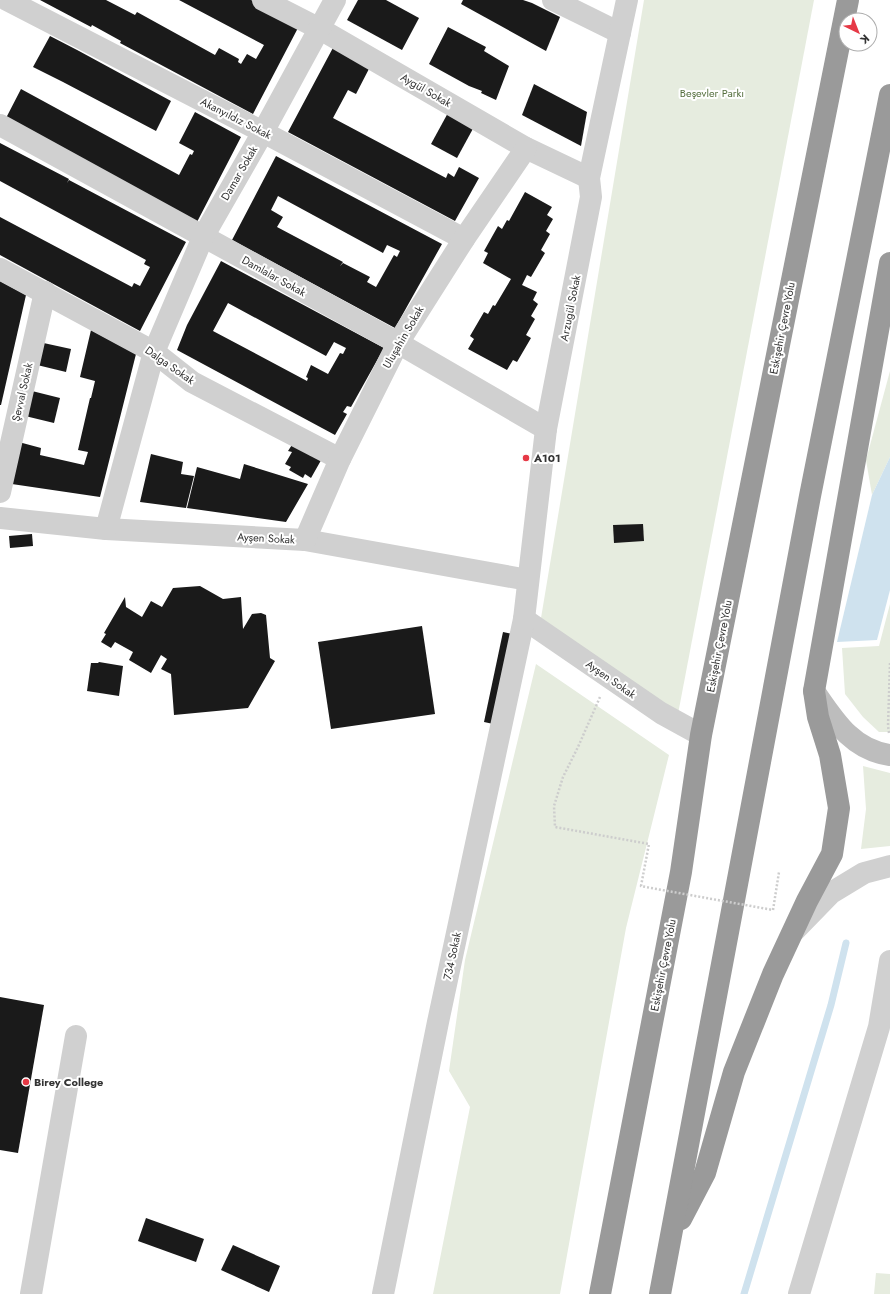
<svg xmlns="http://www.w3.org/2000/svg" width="890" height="1294" font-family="Jost,sans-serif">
<rect width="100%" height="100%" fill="#fff"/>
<g fill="#e6ecdf">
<polygon points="644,0 814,0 678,714 541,618"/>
<polygon points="890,371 890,457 872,495 866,460"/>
<polygon points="890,604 890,732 879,732 863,717 845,694 842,648 879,646"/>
<polygon points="536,664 669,755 626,928 560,1294 433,1294 470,1107 449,1071 465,960"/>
<polygon points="863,766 890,773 890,846 861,849 866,809"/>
<polygon points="876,1273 890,1274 890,1294 874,1294"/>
</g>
<polygon fill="#cfe2ee" points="890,457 890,590 877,640 837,642 872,495"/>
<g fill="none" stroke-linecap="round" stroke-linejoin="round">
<polyline stroke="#cfe2ee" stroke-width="7" points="744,1294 831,1005 846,943"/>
</g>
<g fill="#1a1a1a" fill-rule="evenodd">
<polygon points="40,0 106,0 135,15 137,12 215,55 219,48 239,59 238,62 241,64 247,54 256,59 264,45 179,0 251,0 299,26 253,114 120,43 121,41 92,25 91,27"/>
<polygon points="358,0 386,0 419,18 402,50 347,20"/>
<polygon points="463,0 523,0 532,3 560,17 546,51 461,4"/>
<polygon points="448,27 486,47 484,51 509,66 496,100 481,93 482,91 469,86 429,64"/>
<polygon points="50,36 79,51 171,101 156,131 63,82 33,67"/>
<polygon points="335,44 372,63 356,94 348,90 333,118 446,178 448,173 454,177 459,167 479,178 455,221 288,132"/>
<polygon points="534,84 587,112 581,146 522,115"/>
<polygon points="21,89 179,175 190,154 192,155 194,151 179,143 195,112 241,137 197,222 5,120"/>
<polygon points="449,111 475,125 457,158 431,144"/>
<polygon points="0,143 69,179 67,183 69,180 186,242 140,331 0,255 0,217 132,287 134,283 140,286 150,267 144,264 146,260 0,181"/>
<path d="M276 156 442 244 395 328 232 240ZM278 196 383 253 387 245 400 251 397 257 394 255 376 287 367 282 370 277 343 263 340 266 343 262 277 227 283 217 271 210Z"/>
<polygon points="525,192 552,207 547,215 553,219 546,231 550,234 541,250 545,253 531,277 527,275 522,285 537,292 533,300 538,304 531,316 535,319 526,335 531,338 517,362 513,360 507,370 468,349 474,339 470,336 484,312 488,314 493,305 495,306 511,279 483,263 488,253 484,251 498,226 502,229 507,220 509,221"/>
<path d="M221 261 384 348 351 407 347 406 343 412 347 414 335 435 177 350 187 325ZM228 303 326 356 334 342 346 348 343 354 340 353 328 374 311 365 306 377 308 378 307 381 213 331Z"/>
<polygon points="0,281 26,295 1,405 0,405"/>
<polygon points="91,330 136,354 100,497 5,483 15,441 41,448 40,455 84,465 88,452 78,450 90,398 91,398 95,381 80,377"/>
<polygon points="39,342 71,349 66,372 33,364"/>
<polygon points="28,390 60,398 54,423 21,415"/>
<polygon points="295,440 324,455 311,478 305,474 303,478 289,470 291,467 285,464 292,452 288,451"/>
<polygon points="151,454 183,462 181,474 194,476 186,508 140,502"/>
<polygon points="244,464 308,484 286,522 187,508 197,467 240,479"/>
<polygon points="643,524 644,541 614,543 613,525"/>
<polygon points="32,534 33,546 10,548 9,536"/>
<polygon points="200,586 223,599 241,597 243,629 252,614 261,613 266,615 270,658 275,661 248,708 174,715 171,674 161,669 167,659 161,655 151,673 129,660 133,652 115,642 111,648 101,642 106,634 104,633 125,597 126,607 142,617 151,601 162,607 173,588"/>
<polygon points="422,626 435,714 331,729 318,642"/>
<polygon points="503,632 517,635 498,725 484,722"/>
<polygon points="99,662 123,666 119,696 87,691 91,663 98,663"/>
<polygon points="0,997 44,1005 18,1153 0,1150"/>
<polygon points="146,1218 204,1239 196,1262 138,1241"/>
<polygon points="233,1245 280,1266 269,1292 221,1270"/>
</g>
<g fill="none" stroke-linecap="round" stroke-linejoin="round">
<g stroke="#cdcdcd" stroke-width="2.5" stroke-dasharray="2 2" stroke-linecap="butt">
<polyline points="600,697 578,747 563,777 554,806 555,827 649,844 641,886 651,888"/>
<polyline points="889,733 888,726 890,663"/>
<polyline points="773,910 779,872"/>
</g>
<g stroke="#d0d0d0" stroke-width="22">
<polyline points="7,0 263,132 464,239"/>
<polyline points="263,0 320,29 526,148 589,178"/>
<polyline points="553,0 620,33"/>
<polyline points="0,125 398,343 546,429"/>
<polyline points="0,269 154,352 192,382 340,459"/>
<polyline points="0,492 45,292"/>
<polyline points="0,518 106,529 305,540 528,580"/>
<polyline points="106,529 154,352 203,237 263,132 335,0"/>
<polyline points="305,540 340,459 398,343 464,239 526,148"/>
<polyline points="524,619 661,713 701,735"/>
<polyline points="795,930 831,893 864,873 890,866"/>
<polyline points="31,1294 76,1036"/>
<polyline points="383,1294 438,1022 524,619 546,429 591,197 589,178 627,0"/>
<polyline points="799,1294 879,1027 890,961"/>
</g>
<path stroke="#bdbdbd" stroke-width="22" d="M814 691C834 720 852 750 890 755"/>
<g stroke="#9a9a9a" stroke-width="22">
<polyline points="681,1219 705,1173 734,1072 773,974 807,901 832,854 839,808 830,755 818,717 814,691 890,263"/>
<polyline points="600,1294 681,872 701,735 848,0"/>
<polyline points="660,1294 810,496 890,95"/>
</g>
<polyline stroke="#cdcdcd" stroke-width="2.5" stroke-dasharray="2 2" stroke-linecap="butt" points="651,888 773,910"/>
</g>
<g fill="#e63946" stroke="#fff" stroke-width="1.5">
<circle cx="526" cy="458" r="4"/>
<circle cx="26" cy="1082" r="4"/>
</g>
<g text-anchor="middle" stroke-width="4" stroke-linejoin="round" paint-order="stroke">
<g font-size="11" fill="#333" stroke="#fff">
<text transform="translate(426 90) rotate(30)" y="4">Aygül Sokak</text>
<text transform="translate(236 118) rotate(27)" y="4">Akanyıldız Sokak</text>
<text transform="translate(239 173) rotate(-60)" y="4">Damar Sokak</text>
<text transform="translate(274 276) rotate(29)" y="4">Damlalar Sokak</text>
<text transform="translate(570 308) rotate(-79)" y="4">Arzugül Sokak</text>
<text transform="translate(782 328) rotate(-79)" y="4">Eskişehir Çevre Yolu</text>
<text transform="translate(403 337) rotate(-60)" y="4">Uluşahin Sokak</text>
<text transform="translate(170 365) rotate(35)" y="4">Dalga Sokak</text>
<text transform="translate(22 392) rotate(-77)" y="4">Şevval Sokak</text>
<text transform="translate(266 538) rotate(3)" y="4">Ayşen Sokak</text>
<text transform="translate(719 646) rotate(-79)" y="4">Eskişehir Çevre Yolu</text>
<text transform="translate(611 679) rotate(35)" y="4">Ayşen Sokak</text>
<text transform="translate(452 956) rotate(-78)" y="4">734 Sokak</text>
<text transform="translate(663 965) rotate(-79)" y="4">Eskişehir Çevre Yolu</text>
</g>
<g font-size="11" fill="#56703f" stroke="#fff">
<text x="712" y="97">Beşevler Parkı</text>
</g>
<g font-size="11" font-weight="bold" fill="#333" stroke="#fff" text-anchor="start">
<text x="534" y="462">A101</text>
<text x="34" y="1086">Birey College</text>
</g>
</g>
<g transform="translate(858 32) rotate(137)"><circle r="19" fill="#ffffff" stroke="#adadad"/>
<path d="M0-3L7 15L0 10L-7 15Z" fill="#e63946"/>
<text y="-6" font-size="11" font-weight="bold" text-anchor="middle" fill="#333333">K</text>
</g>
</svg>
